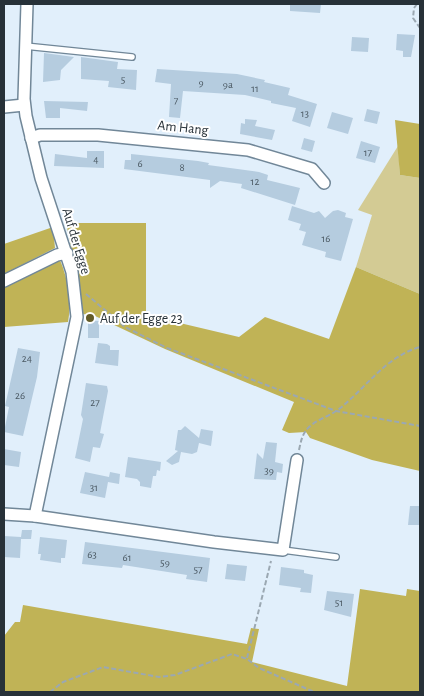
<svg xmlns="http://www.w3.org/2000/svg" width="424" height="696" font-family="'Alegreya Sans',sans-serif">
<rect width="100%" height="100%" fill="#e1effb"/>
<polygon fill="#d3cb94" points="398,146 400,175 420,178 420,294 356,267 372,215 358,210"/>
<g fill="#c0b356">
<polygon points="395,120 420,124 420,178 400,175"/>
<polygon points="66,223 146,223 146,315 239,337 265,317 329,339 356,267 420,294 420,471 372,460 310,438 306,432 289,433 282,430 294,402 165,349 93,315 82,314 80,287"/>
<polygon points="53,227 55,248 4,274 4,244"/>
<path d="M60 260C68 279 72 302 68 322L4 327V286Z"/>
<polygon points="360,589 406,596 407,589 420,591 420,692 4,692 4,636 15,622 20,622 23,605 247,644 251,628 259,629 252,662 347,686"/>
</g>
<g fill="#b5ccdf">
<polygon points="290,4 321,4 320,13 290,11"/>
<polygon points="397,34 415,35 411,57 403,57 403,51 396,50"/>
<polygon points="352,37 369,38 368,52 351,51"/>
<polygon points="44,53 74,57 61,70 60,80 43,82"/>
<polygon points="81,57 118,62 117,69 137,70 136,90 108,87 109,81 81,79"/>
<polygon points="157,69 237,74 265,80 264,82 290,88 288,95 317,104 310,127 292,121 296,108 271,103 271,101 245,95 183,91 180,118 169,117 171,84 155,82"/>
<polygon points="44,101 88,102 87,111 60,108 60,118 46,118"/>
<polygon points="367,109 380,112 377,124 364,121"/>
<polygon points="332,112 353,118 348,134 327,128"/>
<polygon points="245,119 257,120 255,126 275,130 272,140 240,134 241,123 245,124"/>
<polygon points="304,138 315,141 312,152 301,149"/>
<polygon points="361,141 380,147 375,163 356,158"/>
<polygon points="87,151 104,151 104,168 54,166 55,154 87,158"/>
<polygon points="131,154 198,161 209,163 208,165 259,172 268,175 267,180 300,188 295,205 241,188 242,184 220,181 210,188 210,180 124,169 125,160 131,160"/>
<polygon points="292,206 314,213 319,211 325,218 333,211 338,210 346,213 345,217 353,219 341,261 325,257 326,252 302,245 306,232 299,230 301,224 288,220"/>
<polygon points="88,320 99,321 99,338 88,338"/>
<polygon points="98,343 107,344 110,346 110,350 119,350 118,366 95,363"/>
<polygon points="18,348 40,352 37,377 23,436 4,432 9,407 5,406"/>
<polygon points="86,383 107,386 108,391 100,433 104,434 100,448 93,447 90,462 75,458 83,419 81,415"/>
<polygon points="185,426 199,438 201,429 213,431 211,446 199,443 197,452 192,454 181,452 179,462 172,465 166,461 178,451 175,450 178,430 181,430"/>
<polygon points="266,442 277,443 275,462 283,464 282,473 277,472 276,480 254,479 257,453 263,459"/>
<polygon points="4,449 21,452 19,467 4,465"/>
<polygon points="128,457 161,462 160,471 157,470 156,476 153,476 151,488 140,486 140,482 137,479 125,477"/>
<polygon points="85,472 109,477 110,472 120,474 119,484 108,482 105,498 80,493"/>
<polygon points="410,506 420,506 420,525 408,525"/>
<polygon points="22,530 32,530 31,539 21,539 20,558 4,557 4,536 21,537"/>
<polygon points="40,537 67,540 65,558 61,558 61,563 40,560 41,554 38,554"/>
<polygon points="85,542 210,558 207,582 186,579 187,575 123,565 122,568 82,564"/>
<polygon points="227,564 247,566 245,581 225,579"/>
<polygon points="281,567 304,570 304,573 313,575 311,593 300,592 301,588 279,585"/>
<polygon points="327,591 354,594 351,617 324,610"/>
</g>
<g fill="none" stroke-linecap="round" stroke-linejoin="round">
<g stroke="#718798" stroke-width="8">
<g id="service">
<polyline points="25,46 132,57"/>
<polyline points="283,550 336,557"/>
</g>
</g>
<g stroke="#718798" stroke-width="14">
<g id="minor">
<polyline points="27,4 24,99 26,116 41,178 72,272 77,317 35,516"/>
<polyline points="4,107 24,105"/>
<polyline points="31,138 40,135 98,135 248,150 312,169 324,183"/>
<polyline points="4,281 57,255 67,253"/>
<polyline points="4,514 35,516 214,542 283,550 297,460"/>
</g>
</g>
<g stroke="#9ba8b2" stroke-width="2" stroke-dasharray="5 2.5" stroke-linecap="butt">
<polyline points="417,4 414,8 413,18 420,28"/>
<polyline points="86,294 125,327 167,348 336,411 420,426"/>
<path d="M299 450C301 441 302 434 309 427 318 419 330 416 339 409 367 387 385 357 420 347"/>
<polyline points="247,658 271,561"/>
<polyline points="50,692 63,682 103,667 159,677 175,675 232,654 247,659 259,668 314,692"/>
</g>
<use href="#service" stroke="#fff" stroke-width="5.5"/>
<use href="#minor" stroke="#fff" stroke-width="11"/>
</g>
<circle fill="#635c28" stroke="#fff" stroke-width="2" cx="90" cy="318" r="5"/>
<g text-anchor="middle" stroke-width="4" stroke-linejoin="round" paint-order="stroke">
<g font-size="11" fill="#4a5862">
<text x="123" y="83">5</text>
<text x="201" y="86">9</text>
<text x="228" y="88">9a</text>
<text x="255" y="92">11</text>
<text x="176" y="104">7</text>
<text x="305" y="117">13</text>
<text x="368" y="156">17</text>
<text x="96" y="163">4</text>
<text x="140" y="167">6</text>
<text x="182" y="171">8</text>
<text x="255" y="185">12</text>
<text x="326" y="242">16</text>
<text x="27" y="362">24</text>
<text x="20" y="399">26</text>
<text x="95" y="406">27</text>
<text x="269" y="474">39</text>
<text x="94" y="491">31</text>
<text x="92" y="558">63</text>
<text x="127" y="561">61</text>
<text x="165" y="566">59</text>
<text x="198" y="573">57</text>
<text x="339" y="606">51</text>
</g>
<g font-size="14" fill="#273138" stroke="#fff">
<text transform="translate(183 127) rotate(6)" y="5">Am Hang</text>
<text transform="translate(77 241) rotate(73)" y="5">Auf der Egge</text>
</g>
<g font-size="14" fill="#273138" stroke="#fff" text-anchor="start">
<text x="100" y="323">Auf der Egge 23</text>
</g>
</g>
<rect width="424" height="696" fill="none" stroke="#273138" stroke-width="10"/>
</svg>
